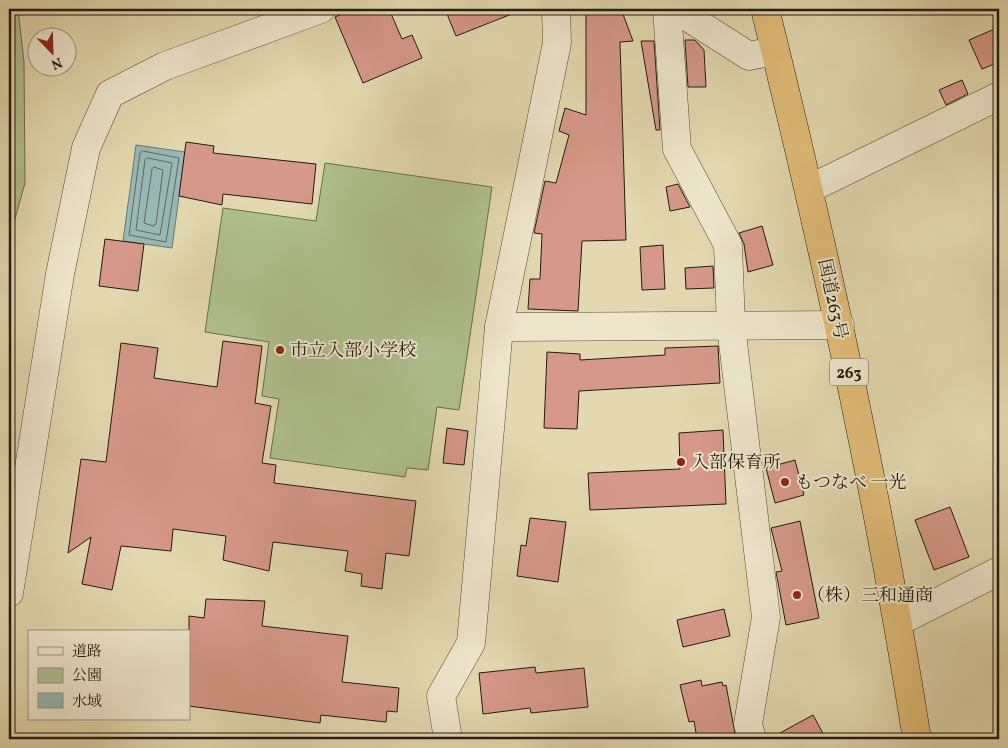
<svg xmlns="http://www.w3.org/2000/svg" width="1008" height="748" font-family="Vollkorn,'Noto Serif JP',serif">
<rect width="100%" height="100%" fill="#e3d8af"/>
<filter id="stains"><feTurbulence type="fractalNoise" baseFrequency=".004" numOctaves="4"/><feColorMatrix values="0 0 0 0 .2 0 0 0 0 .09 0 0 0 0 .02 0 0 0 .5 -.17"/></filter>
<radialGradient id="worn" r=".72"><stop offset=".6" stop-color="#630" stop-opacity="0"/><stop offset="1" stop-color="#630" stop-opacity=".3"/></radialGradient>
<g fill="#afc08f" stroke="#696e50">
<polygon points="9,9 18,9 24,62 25,183 9,240"/>
<polygon points="325,163 492,187 459,410 437,407 428,470 407,468 405,477 270,458 279,399 262,396 269,342 205,332 223,208 316,221"/>
</g>
<polygon fill="#98b8b4" stroke="#697973" points="136,145 185,152 172,248 123,241"/>
<g fill="none" stroke-linecap="round" stroke-linejoin="round">
<g stroke="#5e6a63" stroke-width="1">
<polygon points="143,151 179,158 166,242 129,235 140,153"/>
<polygon points="148,158 172,163 160,235 136,230 145,160"/>
<polygon points="154,167 163,170 156,224 153,226 144,223 152,169"/>
</g>
</g>
<g fill="#d69888" stroke="#231b12">
<polygon points="353,9 389,9 402,39 412,35 422,58 363,83 335,17"/>
<polygon points="445,9 522,9 522,10 456,36"/>
<polygon points="586,9 621,9 633,41 620,42 626,240 582,241 578,311 528,309 530,279 540,279 542,234 534,233 545,181 556,183 569,135 559,131 565,108 586,115"/>
<polygon points="999,27 999,62 982,69 969,40"/>
<polygon points="685,40 695,40 704,50 706,87 688,87"/>
<polygon points="641,41 654,41 660,130 656,130"/>
<polygon points="962,80 968,94 946,105 939,90"/>
<polygon points="186,142 214,146 213,153 316,164 312,204 223,194 222,205 179,196"/>
<polygon points="678,184 690,207 670,211 666,187"/>
<polygon points="762,226 773,265 748,272 744,244 739,233"/>
<polygon points="105,239 144,244 138,291 99,286"/>
<polygon points="663,245 665,289 642,290 640,247"/>
<polygon points="713,266 714,288 686,289 685,268"/>
<polygon points="223,341 262,346 255,403 271,406 262,463 276,465 274,483 416,501 409,556 386,553 382,589 361,586 362,574 345,571 348,551 273,542 269,571 223,560 226,536 173,529 171,551 121,546 112,590 82,584 91,537 68,553 81,459 106,462 121,343 158,348 154,378 217,387"/>
<polygon points="718,346 720,383 579,391 577,429 544,428 547,352 580,354 580,360 665,355 665,348"/>
<polygon points="447,428 468,431 464,465 443,463"/>
<polygon points="723,430 726,504 590,510 588,473 680,469 679,433"/>
<polygon points="795,460 804,495 775,503 766,468"/>
<polygon points="950,507 969,557 934,570 915,520"/>
<polygon points="530,518 566,522 558,582 517,576 521,545 526,546"/>
<polygon points="800,521 819,618 786,625 776,572 782,571 771,528"/>
<polygon points="206,599 265,601 262,626 348,636 342,682 399,688 397,712 387,711 386,722 321,715 320,723 189,706 189,616 204,618"/>
<polygon points="724,609 730,636 683,647 677,620"/>
<polygon points="535,667 536,673 584,668 588,707 531,713 530,708 483,714 479,673"/>
<polygon points="701,680 702,686 722,682 723,686 726,685 736,739 697,739 694,721 689,722 680,685"/>
<polygon points="813,715 826,739 769,739"/>
</g>
<g fill="none" stroke-linecap="round" stroke-linejoin="round">
<g stroke="#534a39" stroke-width="29">
<g id="minor">
<polyline points="667,9 677,149 728,245 731,326 766,617 748,724 752,739"/>
<polyline points="675,9 749,56 775,51"/>
<polyline points="809,189 999,96"/>
<polyline points="499,327 840,325"/>
<polyline points="9,593 60,274 86,148 110,94 165,66 321,9"/>
<polyline points="898,622 999,571"/>
<polyline points="448,739 441,696 471,643 499,327 557,43 556,9"/>
</g>
</g>
<g stroke="#231b12" stroke-width="29">
<path id="trunk" d="M765 9C825 250 878 493 917 739"/>
</g>
<use href="#minor" stroke="#ede6cb" stroke-width="28"/>
<use href="#trunk" stroke="#e2bc78" stroke-width="28"/>
</g>
<g fill="#8f2418" stroke="#ede6cb" stroke-width="2">
<circle cx="280" cy="350" r="5"/>
<circle cx="681" cy="462" r="5"/>
<circle cx="785" cy="482" r="5"/>
<circle cx="797" cy="595" r="5"/>
</g>
<g text-anchor="middle" stroke-width="4" stroke-linejoin="round" paint-order="stroke">
<rect fill="#ede6cb" stroke="#60584a" stroke-width="1" x="830" y="358.5" width="38" height="27" rx="4"/>
<g font-size="16" font-weight="bold" fill="#231b12">
<text x="849" y="378">263</text>
</g>
<g font-size="18" fill="#231b12" stroke="#ede6cb">
<text transform="translate(833 299) rotate(78)" y="6">国道263号</text>
</g>
<g font-size="18" fill="#231b12" stroke="#ede6cb" text-anchor="start">
<text x="290" y="356">市立入部小学校</text>
<text x="691" y="468">入部保育所</text>
<text x="795" y="488">もつなべ 一光</text>
<text x="807" y="601">（株）三和通商</text>
</g>
</g>
<rect width="1008" height="748" fill="none" stroke="#e3d8af" stroke-width="30"/>
<rect x="10" y="10" width="988" height="728" fill="none" stroke="#231b12" stroke-width="2.5"/>
<rect x="15" y="15" width="978" height="718" fill="none" stroke="#231b12"/>
<rect x="28" y="630" width="162" height="90" fill="#ede6cb" stroke="#9c9581"/>
<rect x="38" y="647" width="25" height="8" fill="#ede6cb" stroke="#9c9581"/>
<text x="72" y="656" font-size="15" fill="#231b12">道路</text>
<rect x="38" y="668" width="25" height="15" fill="#afc08f" stroke="#9c9581"/>
<text x="72" y="680" font-size="15" fill="#231b12">公園</text>
<rect x="38" y="693" width="25" height="15" fill="#98b8b4" stroke="#9c9581"/>
<text x="72" y="706" font-size="15" fill="#231b12">水域</text>
<g transform="translate(52 52) rotate(157)"><circle r="24" fill="#ede6cb" stroke="#9c9581"/>
<path d="M0-4L9 19L0 12L-9 19Z" fill="#8f2418"/>
<text y="-8" font-size="14" font-weight="bold" text-anchor="middle" fill="#231b12">N</text>
</g>
<rect width="100%" height="100%" filter="url(#stains)"/>
<rect width="100%" height="100%" fill="url(#worn)"/>
</svg>
